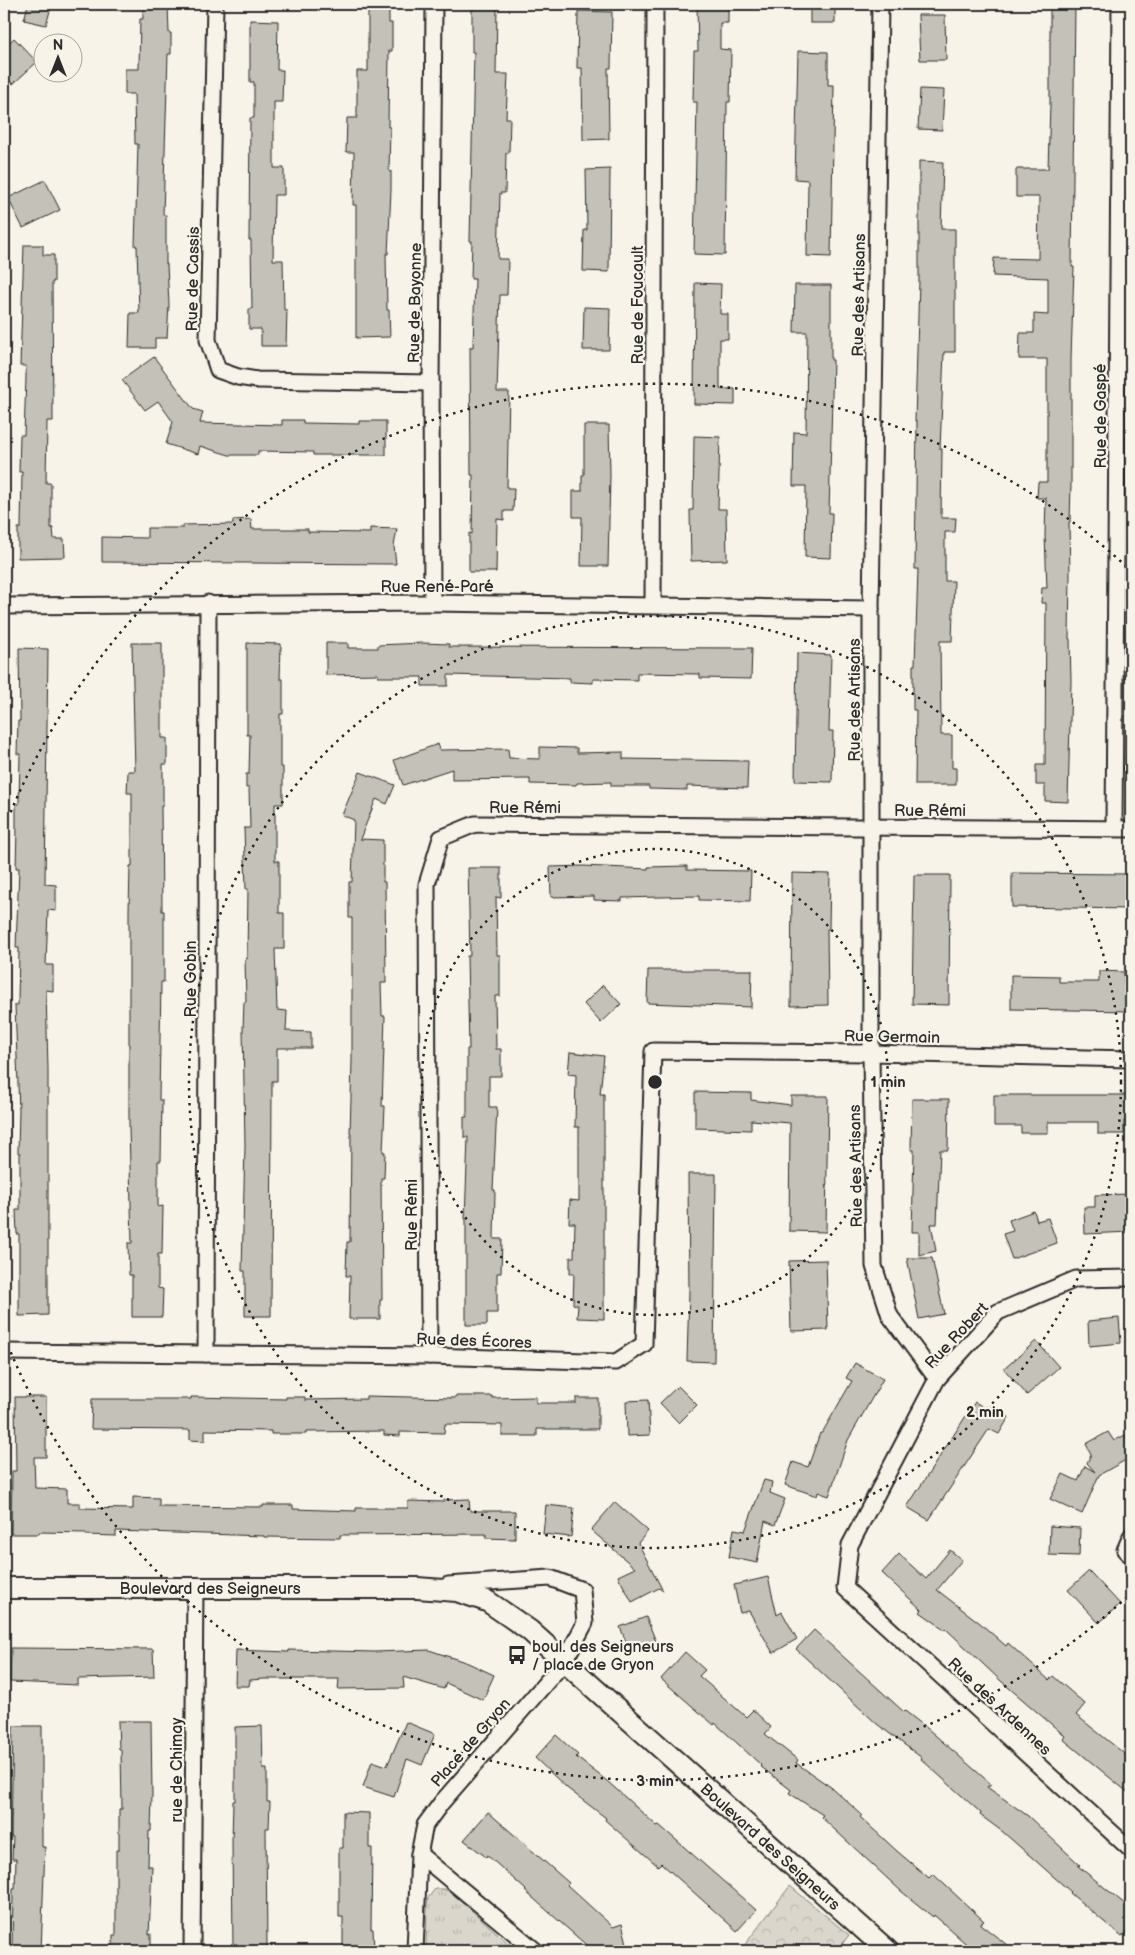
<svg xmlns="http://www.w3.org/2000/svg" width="1135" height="1955" font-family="'Balsamiq Sans',sans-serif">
<defs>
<pattern id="grass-tufts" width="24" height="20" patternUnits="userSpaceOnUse" patternTransform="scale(1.25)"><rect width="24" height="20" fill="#dad6cc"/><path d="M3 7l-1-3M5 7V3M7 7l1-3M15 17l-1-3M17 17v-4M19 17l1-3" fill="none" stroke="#bbb8af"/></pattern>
<pattern id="forest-crowns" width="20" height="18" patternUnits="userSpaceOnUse" patternTransform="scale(1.25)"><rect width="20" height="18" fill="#dad6cc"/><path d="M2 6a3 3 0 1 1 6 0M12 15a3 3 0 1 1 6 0" fill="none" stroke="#bbb8af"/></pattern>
</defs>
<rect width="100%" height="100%" fill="#f7f3e8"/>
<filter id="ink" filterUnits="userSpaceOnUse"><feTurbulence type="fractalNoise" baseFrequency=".02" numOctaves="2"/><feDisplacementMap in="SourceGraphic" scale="10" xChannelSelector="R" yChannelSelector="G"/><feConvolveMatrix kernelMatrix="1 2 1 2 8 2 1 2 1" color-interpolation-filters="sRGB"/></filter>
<g filter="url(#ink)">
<polygon fill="url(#grass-tufts)" stroke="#82807c" points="435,1889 443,1889 451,1892 517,1951 426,1951 427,1905 428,1898"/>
<polygon fill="url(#forest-crowns)" stroke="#82807c" points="790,1886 849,1935 837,1951 740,1951"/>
<g fill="#c4c1b9" stroke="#2b2b2b">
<polygon points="28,4 52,4 46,25 24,20"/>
<polygon points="143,4 168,4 169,33 171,33 171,54 168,54 163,215 166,215 166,264 167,264 169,305 167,338 155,338 155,348 129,348 130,313 139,313 137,246 135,246 138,144 135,144 134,94 125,94 125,69 139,69 140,19 143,19"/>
<polygon points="368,4 389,4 389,23 392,23 392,51 389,51 388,127 390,127 389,171 391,171 391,190 388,254 386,254 387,310 389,310 390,337 356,338 356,205 353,205 354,152 346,152 347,118 357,118 357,71 368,71"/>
<polygon points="472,4 497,4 496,74 508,74 506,118 510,118 509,153 506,153 505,193 500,193 498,259 508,259 507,295 500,295 497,392 509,392 507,488 514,488 513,511 504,511 504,520 497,519 496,572 469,572 469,533 472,534 473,475 471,475 470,347 473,347 475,279 471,279 472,241 470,241 474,52 472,52"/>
<polygon points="697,4 728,4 728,23 720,23 720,49 731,50 730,102 727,102 725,255 694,254 697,102 693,102 694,51 698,51"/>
<rect x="810" y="4" width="25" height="19"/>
<polygon points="1050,4 1075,4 1072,267 1074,267 1071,359 1071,484 1070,522 1069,522 1070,575 1069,639 1070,639 1071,681 1068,802 1045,801 1045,785 1036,785 1036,765 1045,765 1046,603 1041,603 1042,588 1047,588 1045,535 1046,498 1037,498 1038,482 1047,482 1047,359 1019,359 1020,333 1034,333 1034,314 1048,315 1048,278 993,276 994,258 1038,259 1039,197 1016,197 1016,169 1048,169 1050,104"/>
<polygon points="578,11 612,12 611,68 608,68 609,139 583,140 582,68 577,68"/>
<polygon points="918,15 945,15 946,60 920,60"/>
<polygon points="250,20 278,21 277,70 283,70 282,102 274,102 274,168 284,168 284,195 274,195 273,260 283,260 284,310 287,310 286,346 261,346 261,329 249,329 249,309 252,309 251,240 249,240 250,118 254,118 254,82 250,82"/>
<polygon points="14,38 37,62 13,84 4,74 4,48"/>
<polygon points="798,51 828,52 828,85 834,85 831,257 807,256 808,180 795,179"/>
<polygon points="920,89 944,90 942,130 918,129"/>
<polygon points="919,161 943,162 941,229 955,229 955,352 944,352 940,449 942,449 941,518 956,518 955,532 945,532 945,581 954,581 952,641 940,641 941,735 952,735 952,768 956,768 956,785 915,785 916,710 913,710 913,665 915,665 918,569 915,569 917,421 915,421 919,280"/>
<polygon points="610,169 609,272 583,271 584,230 587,230 586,170"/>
<polygon points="45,180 60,210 23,228 8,198"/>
<polygon points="24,245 43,245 43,255 54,255 54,282 52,282 53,421 47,421 46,483 51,483 51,528 53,528 54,539 64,539 65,557 18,558 18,528 21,528 22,472 19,472 20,435 24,435 26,377 26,366 20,366"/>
<polygon points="695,283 721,284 720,314 728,314 728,339 720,339 720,389 735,389 735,405 694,404"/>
<polygon points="795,285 831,285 831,360 833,360 829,513 832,513 831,558 805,557 806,486 793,486 794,432 806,433 807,332 794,332"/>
<polygon points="584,307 610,308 609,350 583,350"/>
<polygon points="154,357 193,409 203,412 200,423 282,425 282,420 303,420 303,423 359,424 359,421 386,421 386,455 313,455 313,452 258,451 258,455 229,455 200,446 198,454 166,444 173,422 158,401 145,410 122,380"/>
<polygon points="584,425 609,425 610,475 608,566 581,566 582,517 573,517 573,491 582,491 582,475 584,475"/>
<polygon points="694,436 720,437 718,509 726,509 727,560 691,561 690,510 693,510"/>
<polygon points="251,519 252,529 308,529 308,532 370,533 370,528 397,529 394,546 396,564 102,562 102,537 147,538 147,528 183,528 183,525 233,524 233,520"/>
<polygon points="132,643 162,643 162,738 167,738 167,764 163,764 163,806 161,806 162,911 164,911 164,982 161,982 159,1100 162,1100 161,1161 158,1161 158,1207 163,1206 162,1254 158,1254 158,1288 163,1289 162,1317 132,1317 132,1275 129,1275 128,1243 132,1243 129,1127 129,911 130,866 132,866 132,793 127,793 128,771 135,771"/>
<polygon points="247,643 281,644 280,679 283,679 283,714 280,714 280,767 283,767 283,804 275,804 275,861 279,861 279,913 284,913 284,949 275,949 277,1010 287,1011 286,1031 311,1032 311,1048 277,1048 277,1081 272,1081 271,1316 245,1316 245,1271 242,1271 245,1145 243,1029 244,1002 246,1002 245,959 247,959 248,889 246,889 244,828 250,828 249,788 246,788 246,774 249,774 250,735 247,735"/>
<polygon points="326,643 348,643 348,648 378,648 378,645 423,643 449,644 449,647 752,648 751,679 700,678 700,674 637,673 637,680 593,679 593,683 570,682 570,678 448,675 448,686 422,686 422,677 378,677 378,674 326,675"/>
<polygon points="19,648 48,649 45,884 56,885 56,911 48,910 46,965 53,965 53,991 46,990 48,1069 48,1315 19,1316 19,1234 17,1234 16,1210 20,1210 20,1153 18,1153 19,1110 15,1005 18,1005 19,948 16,948 19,868 16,868 17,828 16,828 16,804 19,804 20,754 17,754 18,721 20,721"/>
<polygon points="797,653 831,655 829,731 833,731 832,782 795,781"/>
<polygon points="438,744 440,750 508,749 509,758 540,759 540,747 577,748 577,753 623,752 623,759 748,761 747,788 687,786 687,790 649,789 649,786 611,786 611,782 577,783 576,785 530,784 530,779 452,780 452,769 403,785 394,760"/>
<polygon points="360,772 395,785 387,804 376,799 360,839 383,840 383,882 385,882 386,983 381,983 382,1016 385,1016 382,1106 385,1106 383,1152 385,1152 384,1178 381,1178 382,1300 380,1300 380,1319 349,1319 350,1276 346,1276 347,1242 350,1242 351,1134 350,1134 352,1061 352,918 349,918 349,882 352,882 354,820 342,815"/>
<polygon points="583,866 648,869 648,867 687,866 687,870 751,871 750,901 699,900 699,896 622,898 622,901 594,900 594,896 551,897 550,867"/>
<polygon points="468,868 501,868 501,898 496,897 497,955 500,955 500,996 495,996 496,1049 501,1049 501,1076 489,1076 489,1107 497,1107 493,1190 495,1190 494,1239 502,1239 501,1273 497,1273 497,1313 487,1313 487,1325 466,1325 466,1219 465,1219 468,1137 464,1137 464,1117 467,1117 467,1049 469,1049 467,956 470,956"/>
<polygon points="792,873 830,874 829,929 827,929 828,1005 791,1006"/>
<polygon points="1012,873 1131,874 1131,909 1012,907"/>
<polygon points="914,875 950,875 949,1005 912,1004"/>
<polygon points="648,970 752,970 751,1007 647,1003"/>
<polygon points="1099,971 1124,972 1124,983 1131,984 1131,1011 1011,1009 1011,975 1059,976 1059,982 1099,982"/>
<polygon points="603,985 621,1004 601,1023 584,1004"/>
<polygon points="570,1052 604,1056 600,1094 604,1094 604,1319 577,1318 578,1305 573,1304 574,1273 570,1273 570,1257 574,1257 575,1223 569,1223 570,1200 579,1201 579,1127 575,1127 576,1075 568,1074"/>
<polygon points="695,1092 751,1093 751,1100 791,1105 791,1096 828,1096 826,1232 789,1231 790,1123 751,1120 751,1130 695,1128"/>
<polygon points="994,1095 1131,1095 1131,1121 1124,1121 1124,1134 1098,1134 1098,1122 1048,1122 1048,1133 1021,1133 1021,1126 994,1126"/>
<polygon points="912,1099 949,1099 948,1150 940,1150 937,1224 931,1224 936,1251 919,1255 919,1232 912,1232 914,1150 911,1150"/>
<polygon points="688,1174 716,1174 714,1362 687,1361 689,1291"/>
<polygon points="1131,1194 1131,1232 1085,1234 1084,1207 1095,1207 1095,1195"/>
<polygon points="1034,1211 1037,1221 1048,1218 1057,1243 1012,1259 1003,1234 1013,1231 1009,1220"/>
<polygon points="907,1258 932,1258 944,1314 919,1319"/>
<polygon points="826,1260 828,1330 791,1331 789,1261"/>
<polygon points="1119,1318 1121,1343 1089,1346 1088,1321"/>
<polygon points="1036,1341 1059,1367 1027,1395 1004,1369"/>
<polygon points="855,1363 883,1379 848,1440 829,1496 818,1492 817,1496 785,1485 793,1462 808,1467 820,1433 822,1433 852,1381 846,1378"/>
<polygon points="678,1386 697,1405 679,1423 660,1403"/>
<polygon points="366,1396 455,1398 455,1396 492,1396 492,1398 536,1397 536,1403 576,1403 576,1398 598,1398 598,1429 537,1429 537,1436 502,1436 502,1425 445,1424 444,1433 400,1432 400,1436 384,1435 384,1431 306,1432 306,1434 271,1434 271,1431 205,1430 205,1441 190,1440 190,1430 91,1429 92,1399 191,1399 191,1397 286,1399 286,1397 305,1397 305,1400 366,1399"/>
<polygon points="15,1397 46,1397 46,1457 34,1457 35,1488 67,1489 67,1503 80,1503 80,1508 133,1509 133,1497 159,1498 159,1506 263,1507 263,1505 293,1505 293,1509 356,1511 356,1508 408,1508 408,1501 444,1502 444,1500 469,1499 470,1511 515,1511 515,1539 486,1538 486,1534 340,1535 340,1538 264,1537 264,1536 116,1531 116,1536 86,1535 86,1533 39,1532 39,1534 11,1534 12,1471 16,1471"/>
<polygon points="648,1400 650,1435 627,1436 626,1401"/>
<polygon points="975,1402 988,1410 991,1406 1009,1417 999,1434 989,1429 929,1520 907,1507"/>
<polygon points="1108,1432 1114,1441 1125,1435 1131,1446 1131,1457 1099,1475 1082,1514 1050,1499 1063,1474 1078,1481 1085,1466 1095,1472 1087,1463 1091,1454 1086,1444"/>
<polygon points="764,1480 772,1482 770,1493 785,1499 775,1525 765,1521 757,1563 729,1557 734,1529 745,1531"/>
<polygon points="615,1502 648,1531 638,1543 663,1591 659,1588 632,1602 618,1576 635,1568 591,1530"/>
<polygon points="546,1505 574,1508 571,1537 543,1534"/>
<polygon points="1050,1526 1080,1528 1079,1556 1049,1555"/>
<polygon points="950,1550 962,1560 937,1590 980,1623 1006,1646 1008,1643 1049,1680 1053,1676 1085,1704 1076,1715 1131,1759 1131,1795 1063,1739 1065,1736 1001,1681 945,1628 944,1629 920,1612 922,1610 882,1573 899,1554 926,1579"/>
<polygon points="1089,1571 1120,1604 1099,1623 1068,1590"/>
<polygon points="768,1577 777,1615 782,1612 797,1639 773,1653 749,1611 740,1613 734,1585"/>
<polygon points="646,1617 657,1644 631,1654 620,1627"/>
<polygon points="814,1630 904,1712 905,1711 928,1729 991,1784 987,1787 1028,1816 1080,1865 1078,1866 1131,1909 1131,1927 1122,1937 1070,1893 1071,1892 1003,1832 980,1815 981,1813 921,1759 922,1758 877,1724 796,1649"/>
<polygon points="11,1648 153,1649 154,1677 78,1679 78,1685 10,1682"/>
<polygon points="236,1650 289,1652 289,1650 375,1652 429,1650 468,1663 494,1675 483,1700 446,1683 444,1689 403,1677 404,1688 338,1689 339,1679 264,1679 250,1680 249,1686 235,1686"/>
<polygon points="685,1652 705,1670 699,1676 746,1717 753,1710 771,1727 765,1734 798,1760 796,1763 832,1788 862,1815 860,1817 898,1852 929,1878 933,1874 984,1921 980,1924 1015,1951 974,1951 934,1915 933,1917 901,1891 821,1817 823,1815 789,1793 791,1790 760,1766 761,1765 715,1723 714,1725 661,1679"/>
<polygon points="118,1721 151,1721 152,1794 151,1831 149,1831 148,1866 152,1866 149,1935 151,1934 151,1951 113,1951 113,1935 116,1935 116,1850 119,1850 119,1809 122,1809 121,1749 119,1749"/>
<polygon points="406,1722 435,1734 422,1765 407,1759 394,1797 363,1787 372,1761 387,1766"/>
<polygon points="13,1726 42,1726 42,1847 45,1847 41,1951 12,1951 13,1889 15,1889 16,1859 12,1859 13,1837 11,1837"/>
<polygon points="262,1726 263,1769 267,1769 267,1802 270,1802 269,1828 266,1828 267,1951 233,1951 232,1840 233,1801 235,1801 235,1727"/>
<polygon points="556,1735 578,1755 576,1757 607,1781 657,1826 659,1825 756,1910 737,1931 661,1863 658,1866 605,1820 606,1818 567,1788 535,1758"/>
<polygon points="343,1812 369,1813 369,1848 372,1848 371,1929 373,1929 374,1951 343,1951 343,1917 339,1917 339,1848 343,1848"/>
<polygon points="488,1812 569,1883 567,1885 613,1927 622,1924 629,1951 593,1951 525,1891 526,1890 487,1855 486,1857 464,1840"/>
</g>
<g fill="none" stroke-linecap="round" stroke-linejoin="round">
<g stroke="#2b2b2b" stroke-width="19">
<g id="minor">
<polyline points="215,4 208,340 218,370 238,377 257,380 431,383"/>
<polyline points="880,4 871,609 871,1053 874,1266 890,1316 937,1379"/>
<polyline points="432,603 431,383 434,4"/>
<polyline points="653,605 655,4"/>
<polyline points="4,606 432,603 871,609"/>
<polyline points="1114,828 1120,4"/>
<polyline points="1131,1278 1076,1279 998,1312 937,1379 850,1545 845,1588 1131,1850"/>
<polyline points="4,1352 429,1356 616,1362 644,1344 653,1051 871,1053 1131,1059"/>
<polyline points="206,1354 208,603"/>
<polyline points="429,1356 427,884 441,838 475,824 1131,829"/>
<polyline points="1131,1536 1125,1550 1131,1556"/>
<polyline points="419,1854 536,1951"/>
<polyline points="192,1951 195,1589"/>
<polyline points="415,1951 419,1854 425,1825 442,1802 564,1662 585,1623 582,1590 550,1578 448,1585"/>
</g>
</g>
<g stroke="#2b2b2b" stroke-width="24">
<g id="tertiary">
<path id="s1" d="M4 1588H417L457 1591 487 1601 529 1630 888 1951"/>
</g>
</g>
<use href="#minor" stroke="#f7f3e8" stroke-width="15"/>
<use href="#tertiary" stroke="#f7f3e8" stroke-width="20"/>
</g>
</g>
<g fill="none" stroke="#2b2b2b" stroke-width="2.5" stroke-dasharray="2.5 5">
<circle cx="655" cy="1082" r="233"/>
<circle cx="655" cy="1082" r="466"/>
<path d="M1127 1597A699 699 0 0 1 5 1338M5 826A699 699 0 0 1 1127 567"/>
</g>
<defs>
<g id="bus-bare" transform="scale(1.5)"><path d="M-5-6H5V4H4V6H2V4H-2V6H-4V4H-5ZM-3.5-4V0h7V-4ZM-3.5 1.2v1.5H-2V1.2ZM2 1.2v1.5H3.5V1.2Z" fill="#2b2b2b" stroke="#f7f3e8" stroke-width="2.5" paint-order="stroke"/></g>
</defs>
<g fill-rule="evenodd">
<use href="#bus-bare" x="517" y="1655"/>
</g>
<g text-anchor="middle" stroke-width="4.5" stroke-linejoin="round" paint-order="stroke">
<g font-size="16" fill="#2b2b2b" stroke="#f7f3e8">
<text transform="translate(192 279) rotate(-89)" y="6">Rue de Cassis</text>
<text transform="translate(858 295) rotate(-89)" y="6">Rue des Artisans</text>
<text transform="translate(414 303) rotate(-89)" y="6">Rue de Bayonne</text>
<text transform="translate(637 305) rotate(-90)" y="6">Rue de Foucault</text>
<text transform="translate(1100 416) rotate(-90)" y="6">Rue de Gaspé</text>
<text x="437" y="592">Rue René-Paré</text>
<text transform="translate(854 700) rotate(-90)" y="6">Rue des Artisans</text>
<text x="525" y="813">Rue Rémi</text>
<text x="930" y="816">Rue Rémi</text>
<text transform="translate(190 979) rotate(-90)" y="6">Rue Gobin</text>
<text transform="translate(892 1036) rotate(1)" y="6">Rue Germain</text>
<text transform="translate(855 1166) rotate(-91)" y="6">Rue des Artisans</text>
<text transform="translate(411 1215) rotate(-90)" y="6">Rue Rémi</text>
<text transform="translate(956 1335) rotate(-47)" y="6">Rue Robert</text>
<text transform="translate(474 1340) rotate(2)" y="6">Rue des Écores</text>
<text dy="6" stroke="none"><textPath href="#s1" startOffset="206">Boulevard des Seigneurs</textPath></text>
<text transform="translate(1000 1706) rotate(43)" y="6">Rue des Ardennes</text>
<text transform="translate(470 1742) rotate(-49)" y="6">Place de Gryon</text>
<text transform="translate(176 1770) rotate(-90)" y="6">rue de Chimay</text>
<text dy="6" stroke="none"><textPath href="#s1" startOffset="860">Boulevard des Seigneurs</textPath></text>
</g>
<g font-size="16" fill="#2b2b2b" stroke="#f7f3e8" text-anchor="start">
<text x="532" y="1652">boul. des Seigneurs<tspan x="532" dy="18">/ place de Gryon</tspan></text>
</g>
</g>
<circle cx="655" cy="1082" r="8" fill="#2b2b2b" stroke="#f7f3e8" stroke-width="2.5"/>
<g font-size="15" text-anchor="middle" font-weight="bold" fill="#2b2b2b" stroke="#f7f3e8" stroke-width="4.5" stroke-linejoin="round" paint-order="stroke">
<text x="888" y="1087">1 min</text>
<text x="985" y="1417">2 min</text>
<text x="655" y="1786">3 min</text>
</g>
<rect width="1135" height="1955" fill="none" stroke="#f7f3e8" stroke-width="20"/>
<rect x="10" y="10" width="1115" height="1935" fill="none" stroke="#2b2b2b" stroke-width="2" filter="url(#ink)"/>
<g transform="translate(58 58)"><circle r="24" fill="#f7f3e8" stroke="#a5a39c"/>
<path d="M0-4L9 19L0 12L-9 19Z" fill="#2b2b2b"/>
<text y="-8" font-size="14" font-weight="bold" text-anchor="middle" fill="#2b2b2b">N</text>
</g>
</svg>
